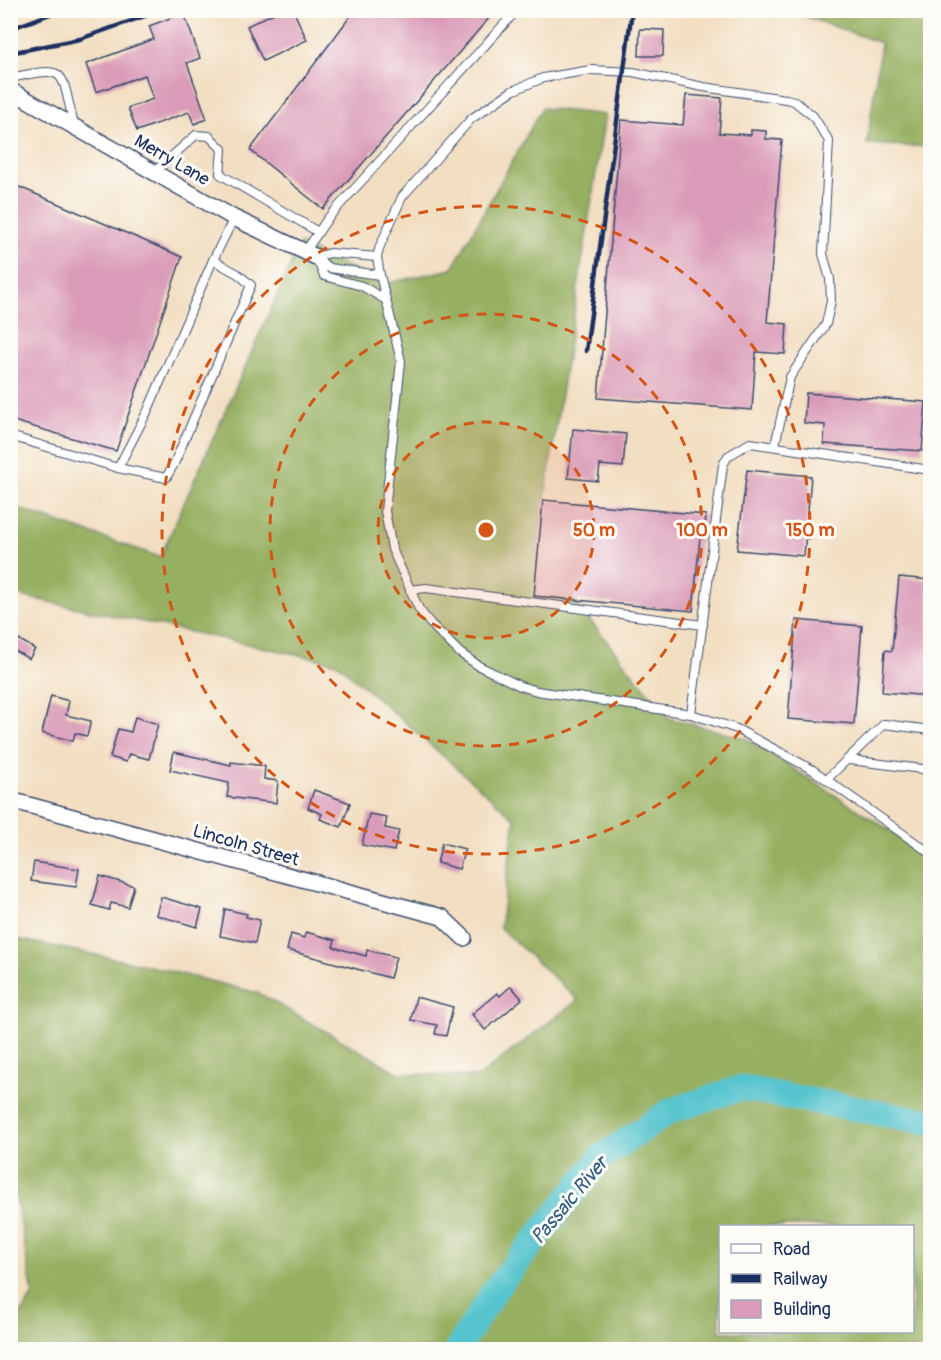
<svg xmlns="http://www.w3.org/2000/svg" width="941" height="1360" font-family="Pangolin,sans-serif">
<rect width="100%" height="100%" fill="#fdfcf7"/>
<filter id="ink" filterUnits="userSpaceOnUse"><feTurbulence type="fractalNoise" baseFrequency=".0167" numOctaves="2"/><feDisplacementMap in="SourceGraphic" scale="12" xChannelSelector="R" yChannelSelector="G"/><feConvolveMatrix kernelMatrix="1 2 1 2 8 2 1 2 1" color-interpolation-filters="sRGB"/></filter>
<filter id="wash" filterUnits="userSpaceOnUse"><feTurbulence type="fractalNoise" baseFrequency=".008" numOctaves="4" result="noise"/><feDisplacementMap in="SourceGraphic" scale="24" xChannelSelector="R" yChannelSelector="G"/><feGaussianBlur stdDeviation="1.35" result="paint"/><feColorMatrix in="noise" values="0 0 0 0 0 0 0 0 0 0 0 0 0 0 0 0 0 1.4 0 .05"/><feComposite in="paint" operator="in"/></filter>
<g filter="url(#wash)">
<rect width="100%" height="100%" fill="#f2dec1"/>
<g fill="#96af61" stroke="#586f60" stroke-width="1.5" fill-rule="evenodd">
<polygon points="790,11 930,11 930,147 867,144 881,43"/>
<path d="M542 108 605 115 536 554 669 718 747 739 930 856V1349H11V1329L33 1295 11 1169V938L141 964 258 993 399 1073 478 1077 578 1000 500 928 515 819 337 663 11 594V506L160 557 300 244 384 284 452 269ZM720 1226H912V1332H720Z"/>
</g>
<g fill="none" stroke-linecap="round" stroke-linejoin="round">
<polyline stroke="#57c4ce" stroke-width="26" points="457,1350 494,1291 602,1157 670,1111 741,1088 930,1122"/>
</g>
<g id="blocks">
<g fill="#da9bb8">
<polygon points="280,10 293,10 307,40 263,61 247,26"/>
<polygon points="355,10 496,10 323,209 250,150"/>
<polygon points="184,13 200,58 187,63 207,119 194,124 189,112 137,131 128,108 153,99 145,75 96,92 86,64 154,39 149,26"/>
<polygon points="640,29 664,30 663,56 639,56"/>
<polygon points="686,95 722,98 719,133 751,135 751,130 766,131 766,139 782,140 767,322 787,324 785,354 756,352 752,410 598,398 621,120 683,125"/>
<polygon points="10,183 182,257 116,451 10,420"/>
<polygon points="806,393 926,402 922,451 824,444 825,425 804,423"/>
<polygon points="573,429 626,434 623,467 600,465 598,481 568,478"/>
<polygon points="747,470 811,476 804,556 737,550"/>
<polygon points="543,500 706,515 705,527 701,526 693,611 534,596"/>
<polygon points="899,577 930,580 930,696 882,692 885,650 892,651"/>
<polygon points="796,620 862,626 854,724 788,719"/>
<polygon points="10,634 35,649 29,659 10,648"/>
<polygon points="51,696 69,701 66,715 91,721 87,736 75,733 73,741 42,733"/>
<polygon points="135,717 158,724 149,759 129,754 126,762 110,757 118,729 131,732"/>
<polygon points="174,752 231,765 231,762 265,766 264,779 278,781 276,803 227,797 229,783 170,770"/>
<polygon points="314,790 350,803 341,827 320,819 322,814 308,808"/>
<polygon points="369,814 387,817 385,828 399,831 394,851 362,845"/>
<polygon points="442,843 465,849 459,869 437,863"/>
<polygon points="34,862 79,869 76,887 31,881"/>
<polygon points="100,876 134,886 128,907 111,903 109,910 92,905"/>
<polygon points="161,897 202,909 197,927 156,915"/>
<polygon points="225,909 247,914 246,917 260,920 255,943 220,936"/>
<polygon points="306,932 335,940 333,947 366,956 367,950 396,957 390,978 287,950 291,934 304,938"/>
<polygon points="511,986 522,999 485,1030 472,1014 497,993 500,996"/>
<polygon points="416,997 453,1007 446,1036 435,1034 437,1025 411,1020"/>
</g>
</g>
</g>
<g filter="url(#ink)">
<use href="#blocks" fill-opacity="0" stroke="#3b496d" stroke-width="1.5"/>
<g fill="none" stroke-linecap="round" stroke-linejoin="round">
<g stroke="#3b496d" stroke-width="10">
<g id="lane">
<path d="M10 78C70 65 60 70 74 125"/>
<polyline points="154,172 196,135 209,136 222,149 220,174 318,232"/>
<polyline points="305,252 328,218 517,10"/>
<polyline points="316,257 324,276 362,286 386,300"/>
<polyline points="316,257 330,253 377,257"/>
<polyline points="319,260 329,268 380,275"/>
<polyline points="10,436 118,468 166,478 174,464 251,285 238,274 213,260 234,218"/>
<polyline points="775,445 790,377 826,324 831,301 830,279 823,254 829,141 813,116 794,101 786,99 703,87 633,72 591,70 543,78 512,91 471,119 402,197 380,246 377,257 380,275 401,361 385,511 392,549 419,609 430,623 460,653 479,666 520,686 537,691 691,714 737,729 813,770 930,853"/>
<polyline points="118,468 148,410 213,260"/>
<polyline points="410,590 426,588 703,625"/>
<polyline points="691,714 723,465 728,456 750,443 930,470"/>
<polyline points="850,760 930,770"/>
<polyline points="827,779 884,724 930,730"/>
</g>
</g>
<g stroke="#3b496d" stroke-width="18">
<g id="street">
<polyline points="10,90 234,218 316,257"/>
<polyline points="10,800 442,917 464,938"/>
</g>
</g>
<use href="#lane" stroke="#fff" stroke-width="8"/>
<use href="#street" stroke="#fff" stroke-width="15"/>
<g stroke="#1b2f5e" stroke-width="4.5">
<polyline points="10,29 61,10"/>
<polyline points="10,53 80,39 162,10"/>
<polyline points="586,351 632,10"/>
</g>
</g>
</g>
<circle cx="486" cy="530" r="108" fill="#d45514" fill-opacity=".12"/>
<g fill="none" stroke="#d45514" stroke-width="3" stroke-dasharray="10 8">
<circle cx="486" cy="530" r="108"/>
<circle cx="486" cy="530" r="216"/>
<circle cx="486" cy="530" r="324"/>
</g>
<g text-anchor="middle" stroke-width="6" stroke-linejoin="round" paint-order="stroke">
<g font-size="18" fill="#1b2f5e" stroke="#fdfcf7">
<text transform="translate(172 160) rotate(30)" y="6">Merry Lane</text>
<text transform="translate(246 845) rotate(16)" y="6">Lincoln Street</text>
</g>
<g font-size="20" font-style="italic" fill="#2d5c80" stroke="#fdfcf7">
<text transform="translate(569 1200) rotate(-50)" y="7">Passaic River</text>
</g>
</g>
<circle cx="486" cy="530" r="9" fill="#d45514" stroke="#fdfcf7" stroke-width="3"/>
<g font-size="18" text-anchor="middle" font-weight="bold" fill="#d45514" stroke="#fdfcf7" stroke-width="6" stroke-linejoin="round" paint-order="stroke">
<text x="594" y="536">50 m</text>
<text x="702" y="536">100 m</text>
<text x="810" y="536">150 m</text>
</g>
<rect width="941" height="1360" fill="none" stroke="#fdfcf7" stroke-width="36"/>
<rect x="719" y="1225" width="195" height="108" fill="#fdfcf7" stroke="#a3aaba" stroke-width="1.5"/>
<rect x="731" y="1244" width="30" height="9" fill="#ffffff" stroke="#a3aaba" stroke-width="1.5"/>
<text x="773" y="1255" font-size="18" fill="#1b2f5e">Road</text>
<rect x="731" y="1274" width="30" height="9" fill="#1b2f5e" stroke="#a3aaba" stroke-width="1.5"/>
<text x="773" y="1285" font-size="18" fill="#1b2f5e">Railway</text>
<rect x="731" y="1300" width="30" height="18" fill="#da9bb8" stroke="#a3aaba" stroke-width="1.5"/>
<text x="773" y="1315" font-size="18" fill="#1b2f5e">Building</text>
</svg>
